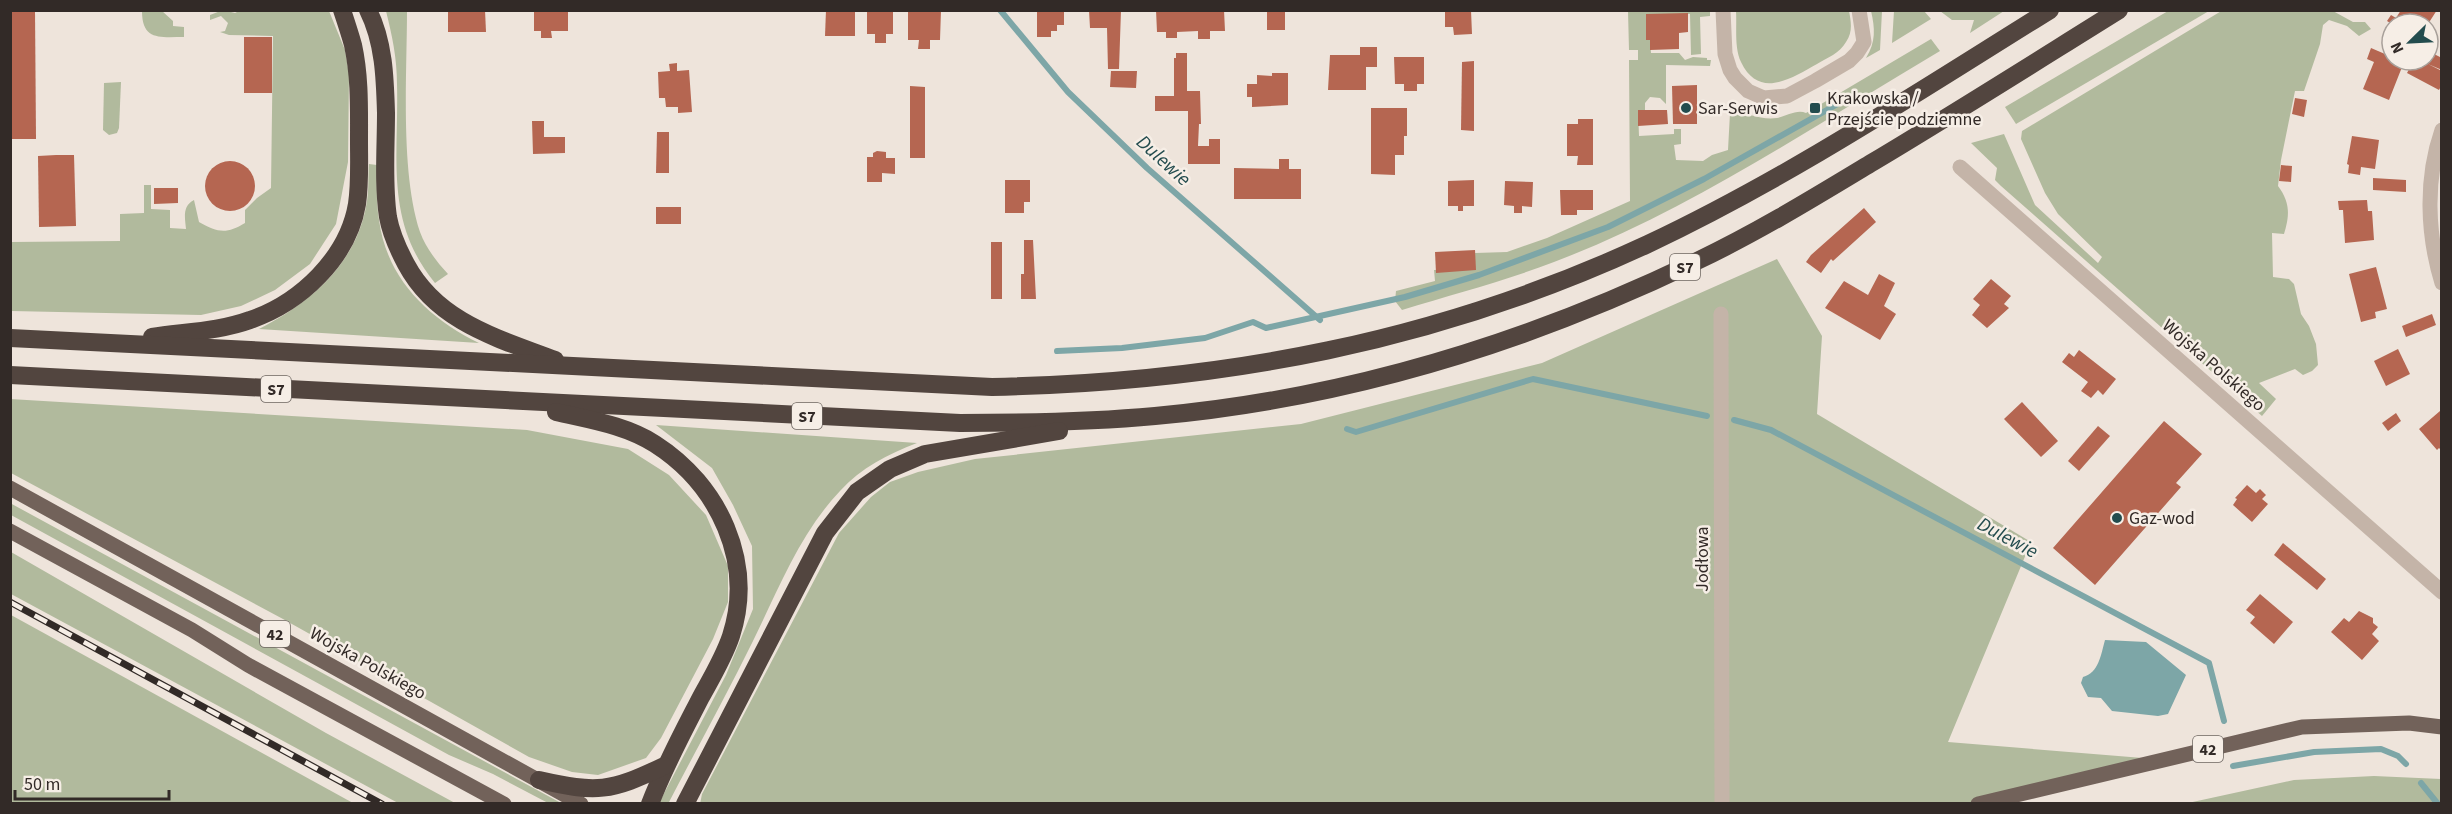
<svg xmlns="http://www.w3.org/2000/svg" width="2452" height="814" font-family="'Source Sans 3',sans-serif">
<rect width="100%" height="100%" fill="#eee4db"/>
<g fill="#b1ba9d">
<path d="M223 10 235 13 241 10 329 11 345 50 349 74 348 162 336 224 310 264 275 290 241 306 201 315 11 311V242L120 241V214L144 213V185H151V209L170 210V228L186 229C185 218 182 206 194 200L199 222C218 233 227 234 245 223V210L257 198 271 188 273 36 229 35 220 32 225 31 228 23 221 16 210 20V15Z"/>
<path d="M2223 10 2333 11 2353 22H2365L2371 29 2359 36 2347 26 2329 20 2323 25 2320 44 2304 91H2295L2281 160 2278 186C2290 202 2290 215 2284 234L2272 233 2273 277 2289 279 2294 284 2301 314 2309 326 2316 344 2318 365 2312 371 2303 375 2295 369 2259 383 2276 399 2262 416 2001 186 1995 180 1997 168 1971 143 2004 134 2035 205 2098 263 2102 257 2058 214 2045 193 2021 139 2022 131Z"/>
<path d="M142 11H162L173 21V26L184 27V37C160 37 142 41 142 11Z"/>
<path d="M386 11H407C407 75 400 171 420 232 426 248 436 261 448 274L435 283C384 221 399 157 397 84 397 58 392 35 386 11Z"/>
<path d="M1628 11H1710V16L1700 17 1701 54 1691 55 1690 14H1646V39L1650 40 1651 53H1679L1685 60 1693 57 1707 58V60H1711L1710 66 1666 65V104L1660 98 1650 97 1645 103V110H1638L1639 136 1674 134V129H1681V144L1674 145 1676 160 1703 161 1712 155 1728 150 1730 113 1733 108C1747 114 1761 120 1777 118 1787 116 1797 109 1806 113L1931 39 1940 51C1815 125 1691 210 1554 262 1505 281 1453 294 1402 310L1395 301 1396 291 1435 281 1434 270 1475 268V253L1507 252 1547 238 1630 201 1629 60H1638V50H1629Z"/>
<path d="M1736 11H1849C1851 22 1853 32 1846 42 1840 53 1827 58 1817 64 1792 78 1759 100 1741 62 1734 48 1737 26 1736 11Z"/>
<path d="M1871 11H1882L1880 50 1866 58C1876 42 1875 28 1871 11Z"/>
<polygon points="1894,11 1924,11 1931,19 1892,43"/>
<polygon points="1940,11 2004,11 1970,33 1974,20 1952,20"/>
<polygon points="2168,11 2209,11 2016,124 2005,107"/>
<polygon points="121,82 119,128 117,133 109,135 103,130 104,83"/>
<path d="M369 164 377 165C377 183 376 202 379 220 387 279 428 318 479 343L259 329C312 302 358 262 367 201 369 189 368 176 369 164Z"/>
<polygon points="1777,259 1822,336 1817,414 2031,542 1948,742 2155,759 1965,804 700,804 702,794 839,533 871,497 890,482 918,472 975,459 1301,424 1542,363"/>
<polygon points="10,399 527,430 628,449 669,475 706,515 728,566 728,602 713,639 661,738 646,758 598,775 572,772 529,757 283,619 11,473"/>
<path d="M656 425 917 443C888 454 861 468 840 491 800 533 778 590 753 641 726 696 696 750 668 804L659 803 726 675 753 609 752 546 733 505 712 468Z"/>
<polygon points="10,503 561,803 548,803 493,774 449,755 11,515"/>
<polygon points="11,552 326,733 455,803 398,803 11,594"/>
<polygon points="10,615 11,615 353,803 11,803"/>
<polygon points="2374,776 2441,779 2441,803 2188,803 2294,780"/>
</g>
<path fill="#7da6a7" d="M2105 640 2146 642 2186 675 2168 714 2158 716 2112 711 2101 698 2088 697 2081 683 2083 677C2099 673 2101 654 2105 640Z"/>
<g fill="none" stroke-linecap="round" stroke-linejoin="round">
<g stroke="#7da6a7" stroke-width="6">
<polyline points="1000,10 1068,92 1147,168 1320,320"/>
<polyline points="1057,351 1122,348 1205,338 1253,322 1266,328 1405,297 1479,275 1608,227 1704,179 1850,97"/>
<polyline points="1734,420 1771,430 2209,663 2224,721"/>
<polyline points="1347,429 1356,432 1533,379 1707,416"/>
<polyline points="2233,766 2314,752 2381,749 2398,756 2406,764"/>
<polyline points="2421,783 2438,804"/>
</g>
</g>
<g fill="#b56651">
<polygon points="448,10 485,10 486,32 448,32"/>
<polygon points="534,10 568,10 568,31 551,31 552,38 541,38 541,31 534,31"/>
<polygon points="826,10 855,10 855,36 825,36"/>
<polygon points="908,10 941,10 940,40 930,40 930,49 918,49 919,40 908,40"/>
<polygon points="1037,10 1064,10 1064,25 1057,25 1057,31 1051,31 1051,37 1037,37"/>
<polygon points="1089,10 1121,10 1119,69 1108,69 1107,28 1090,28"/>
<polygon points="1156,10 1224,10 1225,31 1210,31 1210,39 1198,39 1198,31 1177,32 1177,38 1166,38 1166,32 1157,32"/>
<rect x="1267" y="10" width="18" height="20"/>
<polygon points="1445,10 1471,10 1472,34 1454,35 1453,27 1445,27"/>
<polygon points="2401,10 2437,10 2428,24 2392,24 2392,35 2387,31 2392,24 2387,21 2391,15 2396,18"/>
<polygon points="10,11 35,11 36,139 10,139"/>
<polygon points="867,11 893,11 893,34 886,34 886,43 875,43 875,34 867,34"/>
<polygon points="1688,13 1688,32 1679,33 1679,49 1650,50 1650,40 1646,40 1646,14"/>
<rect x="244" y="37" width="28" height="56"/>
<polygon points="1360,47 1377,47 1377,67 1366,67 1366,90 1328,90 1330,55 1360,55"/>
<polygon points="2371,48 2392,57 2392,60 2404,62 2389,100 2363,89 2374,62 2367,59"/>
<polygon points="2428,51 2442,58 2442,70 2428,64 2442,71 2442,84 2439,90 2407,73 2414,60 2428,60"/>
<polygon points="1176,53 1187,53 1187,91 1200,91 1201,124 1199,124 1198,146 1209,146 1209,139 1220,139 1220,164 1188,164 1188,111 1155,111 1155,96 1174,96 1174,58 1176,58"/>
<polygon points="1394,57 1424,57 1424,84 1417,84 1417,91 1404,91 1404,84 1395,84"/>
<polygon points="1474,61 1474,131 1461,130 1462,62"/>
<polygon points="677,63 677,71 689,70 692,112 678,113 678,107 666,107 665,98 659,98 658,72 670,71 669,64"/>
<polygon points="1111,71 1137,71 1136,88 1110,87"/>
<polygon points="1272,73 1288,73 1288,105 1252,107 1252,97 1247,97 1247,84 1257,84 1257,75 1272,76"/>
<polygon points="1697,85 1697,124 1673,124 1672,86"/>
<polygon points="910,86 925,87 925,158 910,158"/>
<polygon points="2295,98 2307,100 2304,117 2292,114"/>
<polygon points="1371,108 1407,108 1407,136 1404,136 1404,155 1395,155 1395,175 1371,174"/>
<polygon points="1638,110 1667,110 1668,124 1638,126"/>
<polygon points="1578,119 1593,119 1593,165 1577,165 1578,156 1567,156 1567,124 1578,124"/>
<polygon points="532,121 544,121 544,137 565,137 565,153 533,154"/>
<polygon points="657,132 669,132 669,173 656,173"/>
<polygon points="2352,136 2379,140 2375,169 2361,167 2360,175 2348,173 2349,165 2347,164"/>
<polygon points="877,151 886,152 886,158 895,158 895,174 882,173 882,182 867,182 867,157 873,157 873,153"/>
<polygon points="56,155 74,155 76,226 39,227 38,156"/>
<polygon points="1279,159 1289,159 1289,169 1301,169 1301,199 1234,199 1234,168 1279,169"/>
<circle cx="230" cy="186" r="25"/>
<polygon points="2281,165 2292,166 2291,182 2279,181"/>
<polygon points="2373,178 2406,180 2406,192 2373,190"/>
<polygon points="1005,180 1030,180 1030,202 1024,202 1024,213 1005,213"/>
<polygon points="1474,180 1474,206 1463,206 1463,211 1458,211 1458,206 1448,206 1448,181"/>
<polygon points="1505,181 1533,182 1532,207 1522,206 1522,213 1514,213 1514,206 1504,205"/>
<polygon points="154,188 178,188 178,203 154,204"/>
<polygon points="1560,190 1593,190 1593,210 1577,210 1577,215 1561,215"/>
<polygon points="2367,200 2368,211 2372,211 2374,240 2345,243 2343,210 2339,210 2338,201"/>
<rect x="656" y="207" width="25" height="17"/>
<polygon points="1864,208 1876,222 1833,261 1831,259 1821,273 1806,262 1811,255"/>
<polygon points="1024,240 1033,240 1036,299 1021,299 1021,274 1024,274"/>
<rect x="991" y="242" width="11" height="57"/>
<polygon points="1475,250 1476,270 1436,273 1435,252"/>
<polygon points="2376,267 2387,309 2375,312 2376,318 2361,322 2349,274"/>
<polygon points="1879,274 1895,283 1884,306 1896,314 1880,340 1825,308 1844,281 1868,295"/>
<polygon points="1991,279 2011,296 2004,304 2009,308 1987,328 1972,315 1980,305 1973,299"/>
<polygon points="2432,314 2436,325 2406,337 2402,326"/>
<polygon points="2398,349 2410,374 2386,386 2374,361"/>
<polygon points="2079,350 2116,379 2103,395 2098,390 2091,398 2081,391 2088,382 2062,362 2069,353 2074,357"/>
<polygon points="2022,402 2058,441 2041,457 2004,419"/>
<polygon points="2440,411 2442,413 2442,451 2439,448 2437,450 2419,429"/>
<polygon points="2396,413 2401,421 2388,431 2382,423"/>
<polygon points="2164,421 2202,454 2176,483 2181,487 2095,585 2053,548"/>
<polygon points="2098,426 2110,436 2079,471 2068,461"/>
<polygon points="2247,485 2256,493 2260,489 2266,495 2262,499 2268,504 2252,522 2233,505 2237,499 2235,498"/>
<polygon points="2283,543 2326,579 2317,590 2274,555"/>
<polygon points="2260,594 2293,622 2274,644 2250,623 2255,617 2246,610"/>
<polygon points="2359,611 2373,618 2373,623 2378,627 2372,634 2379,641 2362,660 2331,632 2344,618 2349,622"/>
</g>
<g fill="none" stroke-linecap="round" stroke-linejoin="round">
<g stroke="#c4b4a8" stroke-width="15">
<polyline points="1723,10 1725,54 1730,70 1735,78 1748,91 1764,98 1787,96 1815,81 1849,61 1857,53 1864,42 1859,10"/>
<path d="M2442 130C2425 179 2427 234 2442 283"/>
<polyline points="1960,167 2442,592"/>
<polyline points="1721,314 1722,804"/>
</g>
<g stroke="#72625a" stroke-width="15">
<polyline points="10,488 581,804"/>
<polyline points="10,531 192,630 248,665 504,804"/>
<polyline points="1978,804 2302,727 2409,723 2442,727"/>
</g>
<g stroke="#52453f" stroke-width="18">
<path d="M368 10C384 42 385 78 386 113 386 147 383 184 388 217 391 234 398 249 406 264 437 322 497 338 555 360"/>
<path d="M152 337C184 332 220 331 250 320 300 303 348 258 357 204 360 184 359 162 359 141 359 109 360 77 353 45 350 34 346 22 342 10"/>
<path d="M10 338 992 387C1224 382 1437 342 1648 244 1788 178 1918 92 2050 10"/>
<path d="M10 375 960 423C1025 423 1090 422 1155 416 1343 399 1527 343 1697 261 1758 232 1815 197 1873 162 1955 113 2037 61 2119 10"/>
<path d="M556 412C590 420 625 425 655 444 719 485 755 562 731 636 724 657 712 677 701 697 683 732 664 767 650 804"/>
<path d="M539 780C597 793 610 792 664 766"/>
<polyline points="685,804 825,533 857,492 890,469 925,454 1059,431"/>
</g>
<g stroke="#322a27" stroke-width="7">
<polyline id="rail" points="10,602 382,804"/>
</g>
<use href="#rail" stroke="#f6eee6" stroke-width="4.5" stroke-dasharray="14" stroke-linecap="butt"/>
</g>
<g fill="#234c4e" stroke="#f6eee6" stroke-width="2">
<circle cx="1686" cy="108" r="6"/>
<rect x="1809" y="102" width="12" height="12" rx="3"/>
<circle cx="2117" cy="518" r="6"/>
</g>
<g text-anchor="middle" stroke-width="5" stroke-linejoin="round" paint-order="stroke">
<g fill="#f6eee6" stroke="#6d6560" stroke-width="1.5">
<rect x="1670" y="254" width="30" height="26" rx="4.5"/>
<rect x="261" y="376" width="30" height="26" rx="4.5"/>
<rect x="792" y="403" width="30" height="26" rx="4.5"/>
<rect x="260" y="621" width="30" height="26" rx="4.5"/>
<rect x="2193" y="736" width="30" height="26" rx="4.5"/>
</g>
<g font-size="16" font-weight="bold" fill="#322a27">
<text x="1685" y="273">S7</text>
<text x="276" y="395">S7</text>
<text x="807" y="422">S7</text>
<text x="275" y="640">42</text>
<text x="2208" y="755">42</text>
</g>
<g font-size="18" fill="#322a27" stroke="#f6eee6" text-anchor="start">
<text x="1827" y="104">Krakowska /<tspan x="1827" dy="21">Przejście podziemne</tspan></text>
<text x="1698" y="114">Sar-Serwis</text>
<text x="2129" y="524">Gaz-wod</text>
</g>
<g font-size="18" fill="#322a27" stroke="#f6eee6">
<text transform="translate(2214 365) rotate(41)" y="6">Wojska Polskiego</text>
<text transform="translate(1702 559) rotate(-90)" y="6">Jodłowa</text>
<text transform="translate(368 663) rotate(29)" y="6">Wojska Polskiego</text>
</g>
<g font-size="20" font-style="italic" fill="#234c4e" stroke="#f6eee6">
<text transform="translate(1164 160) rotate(42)" y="7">Dulewie</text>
<text transform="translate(2008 537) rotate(28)" y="7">Dulewie</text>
</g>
</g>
<rect width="2452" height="814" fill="none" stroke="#322a27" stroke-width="24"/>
<g transform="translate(2410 42) rotate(246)"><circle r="28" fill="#f6eee6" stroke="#a8a09a" stroke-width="1.5"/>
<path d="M0-4.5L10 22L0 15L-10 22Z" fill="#234c4e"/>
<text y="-9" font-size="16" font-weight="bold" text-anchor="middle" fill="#322a27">N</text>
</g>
<path d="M15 790v9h154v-9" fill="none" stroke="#322a27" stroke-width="3"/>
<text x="24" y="790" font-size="18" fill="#322a27" stroke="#f6eee6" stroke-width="4.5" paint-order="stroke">50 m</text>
</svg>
